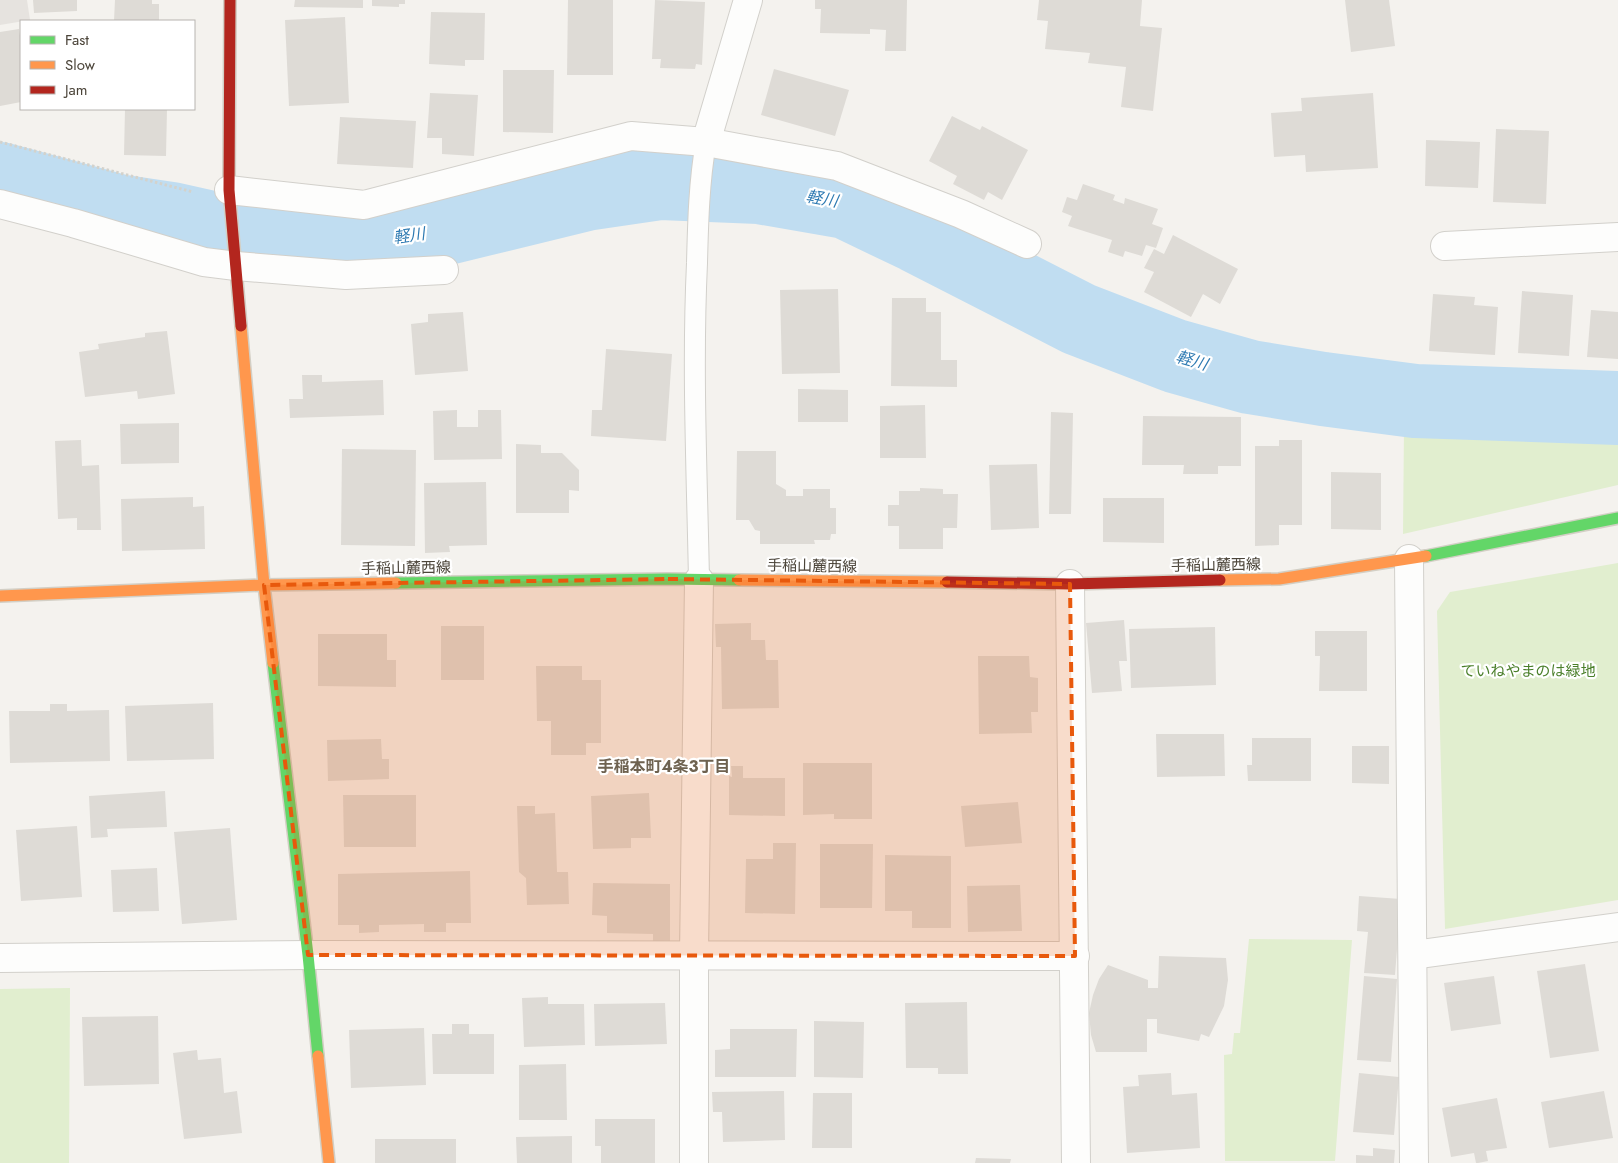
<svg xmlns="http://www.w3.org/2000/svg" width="1618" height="1163" font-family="Jost,'Noto Sans JP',sans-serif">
<rect width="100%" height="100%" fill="#f4f2ee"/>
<g fill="#e1eecf">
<polygon points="1404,425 1618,431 1618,485 1403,534"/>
<polygon points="1618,563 1618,900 1445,929 1437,611 1450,592"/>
<polygon points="1249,939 1352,940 1335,1161 1225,1161 1224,1055 1232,1054 1234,1033 1240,1033"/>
<polygon points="70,988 69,1163 0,1163 0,989"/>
</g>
<polygon fill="#e6e3df" points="0,0 27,0 30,20 0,25"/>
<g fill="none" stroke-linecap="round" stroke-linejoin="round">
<polyline stroke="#c0ddf1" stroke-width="74" points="0,179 118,211 172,219 248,236 337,241 410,237 586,194 661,183 759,187 846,202 917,236 1079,319 1175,356 1250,377 1323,389 1415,401 1618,408"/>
</g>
<g fill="#dedbd6">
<polygon points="33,0 77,0 77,11 34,13"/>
<polygon points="115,0 152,0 152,4 159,4 159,21 114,21"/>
<polygon points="295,0 363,0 363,8 294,7"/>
<polygon points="372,0 405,0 405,4 399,4 399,7 372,6"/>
<polygon points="568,0 613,0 613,75 567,75"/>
<polygon points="655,0 705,2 702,65 696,64 695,69 660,68 661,59 652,59"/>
<polygon points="815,0 907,0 906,51 885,51 886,30 870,29 870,34 820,33 821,9 815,9"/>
<polygon points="1039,0 1142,0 1140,26 1162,28 1153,111 1121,107 1126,67 1088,63 1090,53 1045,49 1048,21 1037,20"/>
<polygon points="1345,0 1389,0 1395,46 1351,52"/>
<polygon points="431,12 485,13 484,60 465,60 465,66 429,64"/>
<polygon points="345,17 349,103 289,106 285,20"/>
<polygon points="19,29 21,42 21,102 0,106 0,32"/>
<polygon points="774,69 849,90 835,136 761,115"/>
<polygon points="503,70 554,70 553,133 503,132"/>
<polygon points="430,93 478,95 474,156 442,154 442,138 427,138"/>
<polygon points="1373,93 1378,168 1306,172 1305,155 1274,157 1271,113 1302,111 1301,98"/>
<polygon points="125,109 167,109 166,156 124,155"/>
<polygon points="952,116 980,130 982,126 1028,150 1002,200 988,192 984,200 953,184 957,176 929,161"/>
<polygon points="340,117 416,121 413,168 337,164"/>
<polygon points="1496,129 1549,131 1546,204 1493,202"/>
<polygon points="1426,140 1480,142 1478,188 1425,186"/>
<polygon points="1083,184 1115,195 1113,200 1124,204 1125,198 1158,209 1152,224 1163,228 1156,248 1146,245 1142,256 1125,251 1123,257 1108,252 1112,240 1068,226 1072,216 1062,212 1067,197 1077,200"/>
<polygon points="1173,235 1238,269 1220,304 1203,294 1191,317 1144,292 1154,272 1144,268 1154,249 1164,254"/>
<polygon points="838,289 840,373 782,374 780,290"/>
<polygon points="1522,291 1573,295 1569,356 1518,353"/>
<polygon points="1433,294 1475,297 1474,305 1498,307 1495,355 1429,351"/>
<polygon points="892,298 926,298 926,312 941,312 941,360 957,360 957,387 891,386"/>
<polygon points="1591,310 1618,312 1618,359 1587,357"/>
<polygon points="463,312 468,371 415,375 411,324 428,322 428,314"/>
<polygon points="167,331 175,394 138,399 137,391 85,397 79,352 99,349 98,344 145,337 145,333"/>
<polygon points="606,349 672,354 666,441 591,436 592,410 602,410"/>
<polygon points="302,375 322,375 322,382 383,380 384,415 290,418 289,399 303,399"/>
<polygon points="798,389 848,390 848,422 798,422"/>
<polygon points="925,405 926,458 880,458 880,406"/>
<polygon points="457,410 457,427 478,427 478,410 501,410 502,459 434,460 433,411"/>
<polygon points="1051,412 1073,413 1071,514 1049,514"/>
<polygon points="1143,416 1241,417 1241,466 1218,466 1218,474 1183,474 1184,465 1142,465"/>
<polygon points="179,423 179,463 121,464 120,424"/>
<polygon points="81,440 82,466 99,465 101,530 77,530 77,518 58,519 55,441"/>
<polygon points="1279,440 1302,440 1302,525 1279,525 1279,545 1255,546 1255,446 1279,446"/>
<polygon points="516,444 541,445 541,453 562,453 579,470 579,491 569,490 569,513 516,513"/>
<polygon points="342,449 416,450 415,546 341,545"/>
<polygon points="737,451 776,451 776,484 786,490 786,496 803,496 803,489 830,489 830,508 836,508 836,534 831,534 830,540 814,540 815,544 760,544 760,531 755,530 749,520 736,520"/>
<polygon points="1037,464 1039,528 991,530 989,465"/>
<polygon points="1331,472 1381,473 1381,530 1331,529"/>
<polygon points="486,482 487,545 449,546 450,552 425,553 424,483"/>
<polygon points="920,488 943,489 943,494 958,494 957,528 943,528 943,549 899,549 899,526 888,526 888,505 899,505 899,491 920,491"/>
<polygon points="193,497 193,507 204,506 205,549 122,551 121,499"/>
<polygon points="1103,498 1164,498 1164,543 1103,542"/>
<polygon points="1124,620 1127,661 1119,661 1122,691 1092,693 1086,623"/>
<polygon points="751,623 751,640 765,640 766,660 778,660 779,708 722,709 721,647 716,647 715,624"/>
<rect x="441" y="626" width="43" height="54"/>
<polygon points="1215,627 1216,685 1131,688 1129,629"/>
<polygon points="1315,631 1367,631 1367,691 1319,691 1320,656 1315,656"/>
<polygon points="318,634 387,634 387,660 396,660 396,687 318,686"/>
<polygon points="978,656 1029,656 1030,677 1038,678 1038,712 1031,712 1032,733 979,734"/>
<polygon points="536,666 582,666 582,680 601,680 601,743 586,743 586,755 551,755 551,721 537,721"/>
<polygon points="213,703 214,759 127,761 125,706"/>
<polygon points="50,704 67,704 67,711 109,710 110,761 10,763 9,711 50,711"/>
<polygon points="1156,734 1224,734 1225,776 1157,777"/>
<polygon points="1252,738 1311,738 1311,781 1248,781 1247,765 1252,765"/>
<polygon points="381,739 382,759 389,759 389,779 328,781 327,740"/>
<polygon points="1352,746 1389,746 1389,784 1352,783"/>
<polygon points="803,763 872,763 872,819 834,819 834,814 803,815"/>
<polygon points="731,766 743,766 743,778 785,778 785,816 729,815 729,776 732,777"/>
<polygon points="165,791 167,827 107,829 108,837 91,838 89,796"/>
<polygon points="649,793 651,838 631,838 631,848 593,849 591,796"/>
<polygon points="343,795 416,795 416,847 344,847"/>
<polygon points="1018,802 1022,843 965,847 961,806"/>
<polygon points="517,806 535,806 535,814 555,813 557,872 568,872 569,904 527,905 526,878 519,872"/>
<polygon points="77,826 82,897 21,901 16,830"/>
<polygon points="230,828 237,920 182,924 174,832"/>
<polygon points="773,843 796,843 795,914 745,913 746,859 773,859"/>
<polygon points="820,844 873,844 872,908 820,908"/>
<polygon points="885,855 951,856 951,928 912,928 912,911 885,911"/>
<polygon points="157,868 159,911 113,912 111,870"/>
<polygon points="470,871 471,923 446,923 446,932 424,932 424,924 379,925 379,932 359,933 359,925 338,925 338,874"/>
<polygon points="593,883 670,884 670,943 653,943 653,934 607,933 607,916 592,915"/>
<polygon points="1020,885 1022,931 968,932 967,886"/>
<polygon points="1359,896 1401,899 1395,975 1364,973 1368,932 1357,931"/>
<polygon points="1159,956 1226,958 1228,980 1224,1006 1209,1037 1201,1034 1199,1041 1157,1033 1157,1019 1147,1019 1147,1052 1096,1052 1091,1035 1089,1013 1093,995 1099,979 1108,965 1148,980 1148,988 1158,988"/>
<polygon points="1585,964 1599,1051 1550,1058 1537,971"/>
<polygon points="1364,976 1397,979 1391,1062 1357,1060"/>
<polygon points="1494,976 1501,1024 1451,1031 1444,983"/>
<polygon points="548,997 548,1004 584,1004 585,1045 524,1047 522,998"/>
<polygon points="967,1002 968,1074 938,1074 938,1068 906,1068 905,1003"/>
<polygon points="665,1003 667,1044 595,1046 594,1004"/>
<polygon points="158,1016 159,1084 84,1086 82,1017"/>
<polygon points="814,1021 864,1022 863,1078 814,1077"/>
<polygon points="452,1024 469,1024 469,1034 494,1034 494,1074 433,1074 432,1034 452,1034"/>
<polygon points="424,1028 426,1085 351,1088 349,1030"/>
<polygon points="730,1029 797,1029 796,1077 715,1077 715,1050 730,1049"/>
<polygon points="197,1050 198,1060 221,1058 224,1093 237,1091 242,1133 184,1139 173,1053"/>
<polygon points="566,1064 567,1120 519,1120 519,1065"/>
<polygon points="1171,1073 1172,1095 1197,1093 1200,1148 1127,1153 1123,1087 1139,1086 1138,1075"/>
<polygon points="1359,1073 1399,1077 1394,1135 1353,1132"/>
<polygon points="784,1091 785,1140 723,1142 722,1112 713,1112 712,1092"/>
<polygon points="1604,1091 1613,1138 1549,1148 1541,1102"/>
<polygon points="813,1093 852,1093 852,1148 812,1148"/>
<polygon points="1497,1098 1507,1148 1486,1151 1488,1161 1478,1163 1476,1163 1474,1153 1451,1157 1442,1108"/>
<polygon points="595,1119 655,1119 655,1163 601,1163 601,1146 595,1146"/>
<polygon points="572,1136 572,1163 517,1163 516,1137"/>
<rect x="375" y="1139" width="81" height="24"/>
<polygon points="1373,1148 1395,1150 1394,1163 1356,1163 1356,1155 1373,1156"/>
<polygon points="976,1158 1011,1159 1010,1163 975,1163"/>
</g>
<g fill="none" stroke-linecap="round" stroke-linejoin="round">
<g stroke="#d2d0cb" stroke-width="22">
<path id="lane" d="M699 580C697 475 692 369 697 263 698 223 699 182 706 142"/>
</g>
<g stroke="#d2d0cb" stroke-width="30">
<g id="street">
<polyline points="706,142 748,0"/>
<polyline points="229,190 364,205 631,136 706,142 837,166 961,214 1027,244"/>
<polyline points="0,204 73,223 204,262 236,266 346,275 444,270"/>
<polyline points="1445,246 1618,237"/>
<polyline points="1409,559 1414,1163"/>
<polyline points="1070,584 1076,1163"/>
<polyline points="1413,955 1618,927"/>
<polyline points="0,958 308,955 1075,956"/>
<polyline points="694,1163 694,955 699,580"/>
</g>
</g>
<g stroke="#d3cfc5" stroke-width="14">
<g id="fast">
<polyline points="1426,556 1618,518"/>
<polyline points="396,583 668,579 739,580"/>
<polyline points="273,663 308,955 318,1056"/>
</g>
</g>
<g stroke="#d3cfc5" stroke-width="14">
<g id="slow">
<polyline points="241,326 264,585 273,663"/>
<polyline points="739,580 947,582"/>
<polyline points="1220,580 1279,579 1426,556"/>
<polyline points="0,596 264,585 396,583"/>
<polyline points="318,1056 329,1163"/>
</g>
</g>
<g stroke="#d3cfc5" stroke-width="14">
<g id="jam">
<polyline points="230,0 229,190 241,326"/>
<polyline points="947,582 1070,584 1220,580"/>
</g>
</g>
<polyline stroke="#d3d2cc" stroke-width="3" stroke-dasharray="2.5 2.5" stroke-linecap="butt" points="0,142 193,192"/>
<use href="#lane" stroke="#fdfdfc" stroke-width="20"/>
<use href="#street" stroke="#fdfdfc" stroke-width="28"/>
<use href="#fast" stroke="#63d668" stroke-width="11"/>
<use href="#slow" stroke="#ff974d" stroke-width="11"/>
<use href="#jam" stroke="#b3261e" stroke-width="11"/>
</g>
<path fill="#e8590c" fill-opacity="0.2" stroke="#e8590c" stroke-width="4" stroke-dasharray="10 6" stroke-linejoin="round" d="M668 579 1070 584 1075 956 308 955 264 585Z"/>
<g text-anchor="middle" stroke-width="4.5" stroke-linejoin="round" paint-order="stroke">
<g font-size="15" fill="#4b4439" stroke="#fff">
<text transform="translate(1216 565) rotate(-1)" y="5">手稲山麓西線</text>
<text transform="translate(812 566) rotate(1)" y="5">手稲山麓西線</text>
<text transform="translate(406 568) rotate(-1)" y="5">手稲山麓西線</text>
</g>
<g font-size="15" fill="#4a7f2a" stroke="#fff">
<text x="1528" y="676">ていねやまのは緑地</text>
</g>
<g font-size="16" font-style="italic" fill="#2e7ab2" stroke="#fff">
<text transform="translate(822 198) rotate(10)" y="6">軽川</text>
<text transform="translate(409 235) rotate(-8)" y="6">軽川</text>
<text transform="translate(1192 360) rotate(16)" y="6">軽川</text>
</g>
<g font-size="16" font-weight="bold" fill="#6e6250" stroke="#fff">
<text x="664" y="772">手稲本町4条3丁目</text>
</g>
</g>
<rect x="20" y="20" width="175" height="90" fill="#ffffff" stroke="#b7b4b0"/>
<rect x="30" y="36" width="25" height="8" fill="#63d668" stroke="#b7b4b0"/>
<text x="65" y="45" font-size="15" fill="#4b4439">Fast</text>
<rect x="30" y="61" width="25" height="8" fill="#ff974d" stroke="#b7b4b0"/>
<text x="65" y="70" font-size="15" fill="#4b4439">Slow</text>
<rect x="30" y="86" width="25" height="8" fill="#b3261e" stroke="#b7b4b0"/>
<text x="65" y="95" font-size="15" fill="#4b4439">Jam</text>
</svg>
